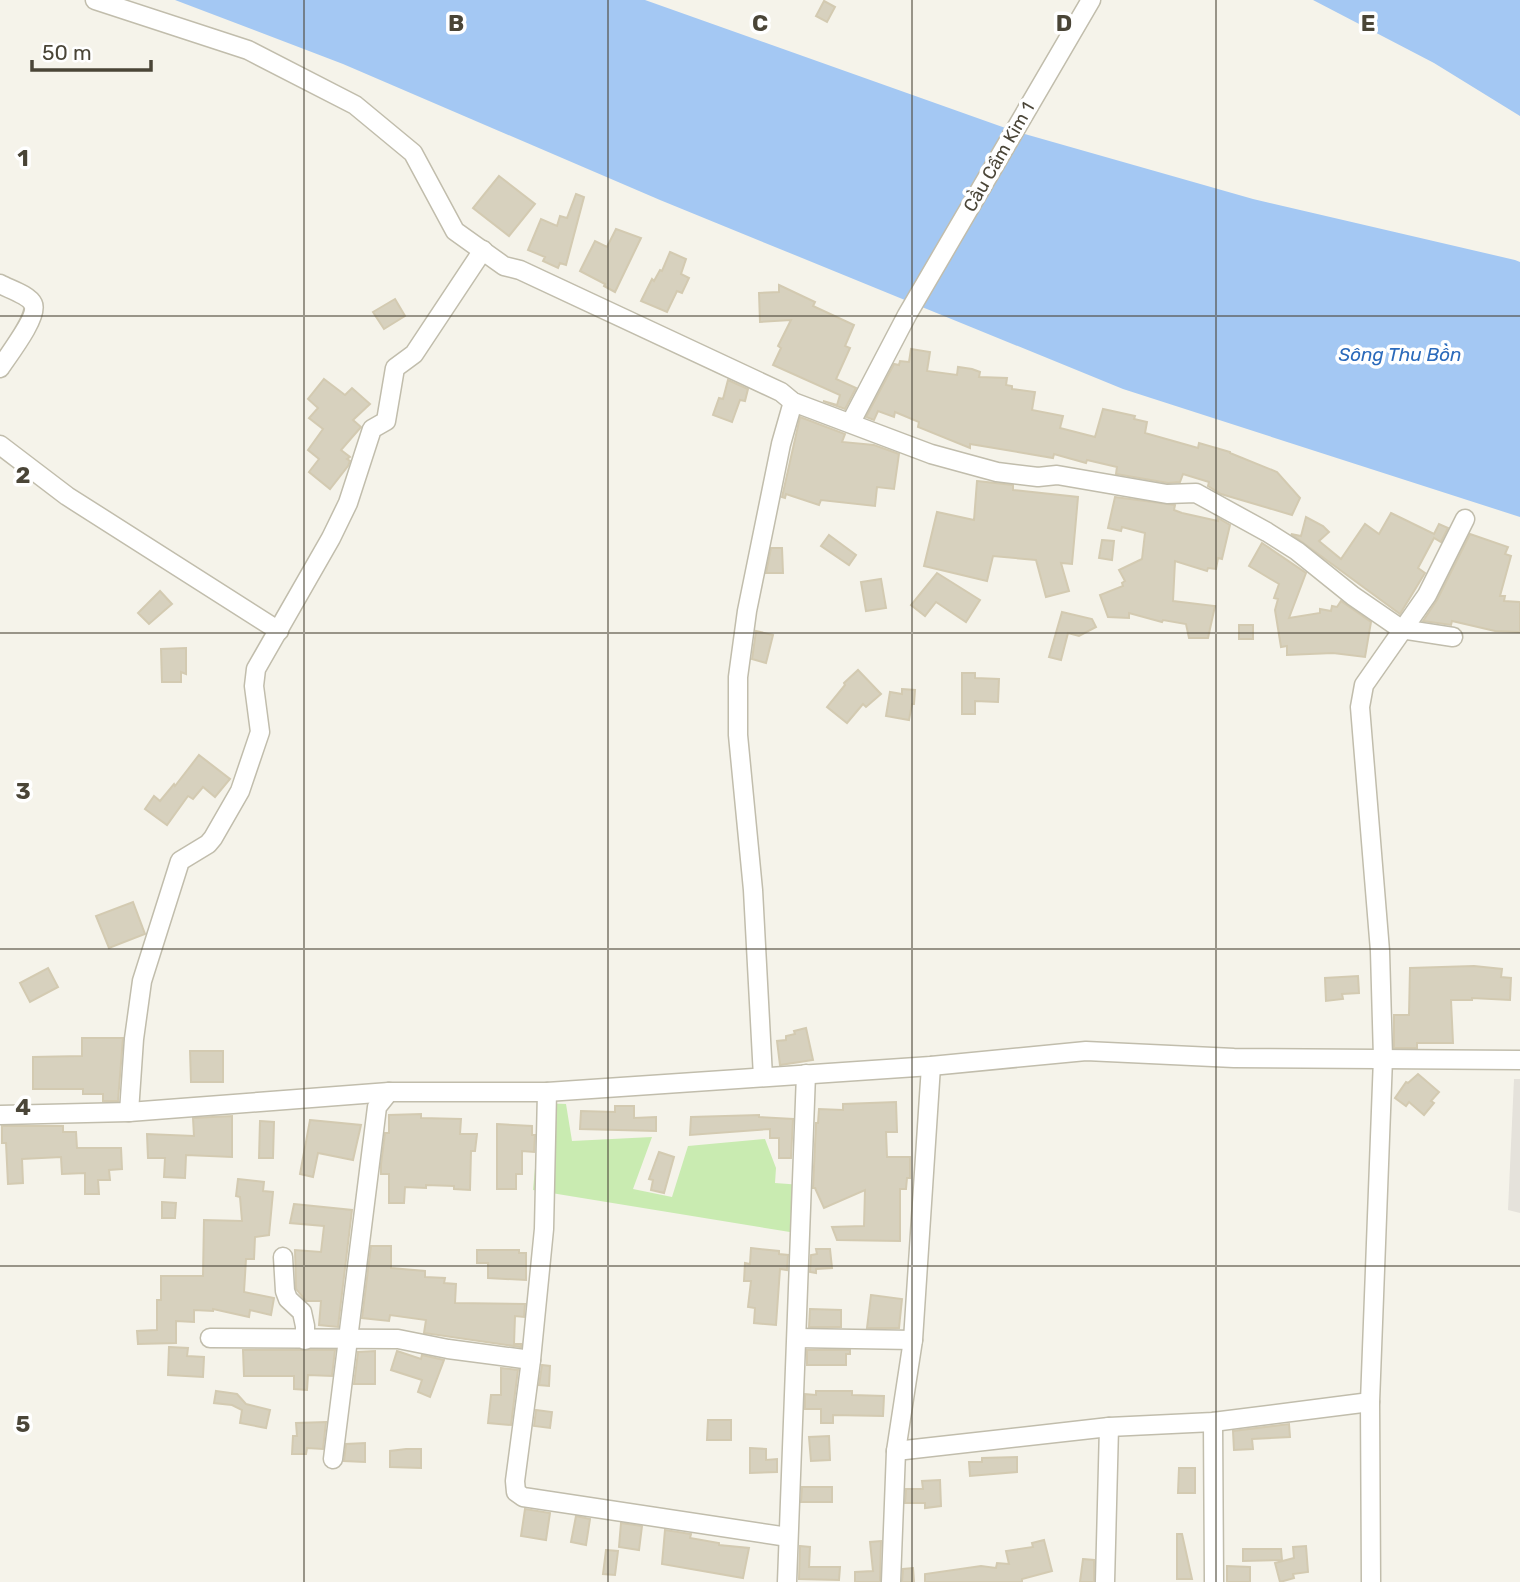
<svg xmlns="http://www.w3.org/2000/svg" width="1520" height="1582" font-family="Rubik,sans-serif">
<rect width="100%" height="100%" fill="#f5f3ea"/>
<polygon fill="#e5e2db" points="1514,1079 1520,1079 1520,1213 1508,1210"/>
<polygon fill="#c9ebb1" points="541,1103 566,1104 572,1141 652,1137 633,1189 672,1197 688,1146 765,1139 776,1168 775,1183 802,1185 796,1233 533,1190"/>
<g fill="#a4c8f3">
<polygon points="175,0 645,0 1011,130 1253,199 1515,260 1520,262 1520,517 1123,389 660,200 343,64"/>
<polygon points="1313,0 1520,0 1520,116 1434,63"/>
</g>
<g fill="#d7d1be" stroke="#d3cab1" stroke-width="2">
<polygon points="824,1 835,7 827,22 816,16"/>
<polygon points="499,176 535,204 509,236 473,208"/>
<polygon points="576,194 584,197 566,265 560,263 558,268 543,261 545,257 528,250 541,219 557,226 560,216 567,218"/>
<polygon points="616,229 641,238 615,292 604,286 605,284 580,271 595,241 607,247"/>
<polygon points="670,252 686,259 681,274 689,278 682,293 677,291 667,312 641,301 652,279 654,281 660,270 662,271"/>
<polygon points="779,285 815,302 813,306 854,325 845,346 850,348 836,379 856,388 845,409 823,401 837,405 840,395 773,365 781,348 778,346 791,320 760,322 759,293 779,292"/>
<polygon points="395,299 405,316 384,329 373,312"/>
<polygon points="911,349 930,352 927,371 957,375 958,367 972,369 980,372 979,377 1007,378 1006,385 1012,386 1012,389 1035,392 1032,410 1063,416 1060,428 1095,437 1103,409 1135,416 1134,419 1147,422 1145,433 1198,448 1199,443 1230,452 1230,453 1277,472 1300,498 1292,515 1221,494 1208,486 1209,482 1183,474 1180,482 1168,483 1116,474 1117,467 1087,460 1086,463 1054,454 1053,458 970,444 970,448 918,427 919,422 895,412 894,417 878,411 874,420 866,417 894,364 899,365 900,361 909,362"/>
<polygon points="324,379 345,395 352,388 370,404 353,420 361,427 341,450 350,457 347,459 350,461 348,466 330,489 309,472 319,459 308,450 323,429 309,418 318,408 308,399"/>
<polygon points="728,380 748,389 745,401 740,400 732,422 713,415 719,398 723,399"/>
<polygon points="800,417 845,434 842,442 874,445 899,454 894,489 877,487 875,506 821,500 819,505 786,494 785,498 782,497"/>
<polygon points="977,481 1013,485 1013,490 1078,497 1072,564 1061,563 1069,591 1046,597 1036,560 993,556 987,581 924,566 937,512 974,520"/>
<polygon points="1115,497 1175,505 1174,510 1182,513 1218,521 1218,518 1230,525 1222,559 1218,558 1216,569 1208,568 1207,571 1175,561 1173,601 1215,606 1208,638 1189,638 1186,624 1163,620 1162,622 1129,613 1129,618 1108,617 1100,595 1123,586 1122,583 1125,581 1119,570 1142,559 1145,533 1122,527 1121,531 1108,528"/>
<polygon points="1391,513 1434,534 1439,524 1448,528 1441,542 1434,538 1418,568 1425,573 1400,614 1291,534 1301,536 1306,517 1323,526 1329,532 1319,541 1341,559 1365,524 1379,534"/>
<polygon points="1470,534 1508,547 1505,554 1511,556 1500,596 1505,596 1504,601 1520,602 1520,632 1495,631 1452,621 1451,625 1423,621 1437,600"/>
<polygon points="829,535 856,555 849,565 821,546"/>
<polygon points="1102,540 1114,541 1112,560 1099,558"/>
<polygon points="1262,543 1306,573 1289,618 1320,613 1320,609 1331,611 1332,606 1337,607 1341,601 1371,622 1365,657 1333,653 1287,655 1287,646 1281,647 1275,610 1278,599 1274,598 1279,584 1249,566"/>
<polygon points="771,548 782,548 783,573 766,573"/>
<polygon points="937,573 980,600 966,622 936,602 925,616 911,605"/>
<polygon points="881,579 886,608 866,611 861,582"/>
<polygon points="160,591 172,604 149,624 138,613"/>
<polygon points="1062,612 1092,619 1096,627 1079,636 1068,633 1061,660 1049,657"/>
<rect x="1239" y="625" width="14" height="14"/>
<polygon points="756,631 773,635 766,663 752,659"/>
<polygon points="186,648 186,674 181,672 181,682 162,682 161,649"/>
<polygon points="858,670 881,694 866,707 863,704 847,723 827,707 845,685 844,683"/>
<polygon points="962,673 975,673 975,678 999,679 998,702 975,701 975,714 962,714"/>
<polygon points="902,689 915,690 914,704 912,704 909,720 886,716 890,692 902,694"/>
<polygon points="199,755 230,779 215,797 203,787 193,799 188,796 167,825 145,809 154,796 160,801 174,784 175,786"/>
<polygon points="133,902 145,934 109,948 96,916"/>
<polygon points="1474,966 1502,969 1501,977 1511,978 1510,1000 1472,998 1472,1000 1451,1000 1453,1043 1417,1043 1417,1048 1394,1048 1394,1015 1409,1015 1410,968"/>
<polygon points="48,968 58,987 30,1002 20,983"/>
<polygon points="1358,976 1359,993 1342,994 1343,999 1326,1001 1325,978"/>
<polygon points="806,1028 813,1060 780,1065 777,1041 786,1040 786,1036 795,1034 794,1031"/>
<polygon points="82,1038 123,1038 118,1101 103,1101 103,1094 83,1094 83,1089 33,1089 33,1057 82,1056"/>
<polygon points="190,1051 223,1051 223,1082 191,1082"/>
<polygon points="1418,1074 1439,1092 1431,1101 1434,1103 1424,1115 1409,1102 1406,1106 1395,1098 1406,1082 1408,1083"/>
<polygon points="896,1102 897,1132 886,1132 887,1157 910,1157 910,1178 907,1178 906,1189 900,1189 900,1241 837,1240 832,1227 864,1226 865,1190 824,1208 815,1188 813,1188 816,1123 818,1123 819,1109 843,1110 843,1104"/>
<polygon points="615,1106 634,1106 634,1118 656,1117 656,1131 580,1129 581,1111 615,1112"/>
<polygon points="421,1114 421,1118 461,1119 460,1134 477,1134 475,1151 471,1151 470,1190 454,1189 454,1186 426,1185 426,1188 405,1187 404,1203 389,1203 389,1174 381,1174 381,1164 385,1133 389,1133 389,1115"/>
<polygon points="759,1115 759,1117 793,1119 791,1158 779,1158 779,1138 770,1138 770,1129 690,1135 691,1117"/>
<polygon points="232,1116 232,1157 186,1155 185,1178 164,1177 165,1158 148,1158 147,1134 194,1136 193,1118"/>
<polygon points="310,1120 361,1125 353,1160 318,1153 313,1177 300,1174"/>
<polygon points="260,1121 274,1122 273,1158 259,1158"/>
<polygon points="497,1124 532,1126 532,1135 535,1135 534,1152 522,1151 522,1174 516,1174 516,1189 497,1189"/>
<polygon points="2,1126 63,1126 63,1132 76,1132 77,1148 121,1148 122,1169 109,1170 110,1180 98,1180 99,1194 85,1194 85,1173 62,1174 61,1157 22,1159 23,1183 8,1184 6,1143 2,1143"/>
<polygon points="659,1152 674,1157 664,1193 651,1190 653,1180 649,1179"/>
<polygon points="238,1179 264,1182 263,1191 273,1192 269,1235 255,1237 254,1259 246,1259 244,1292 274,1298 271,1315 250,1310 249,1317 213,1309 213,1311 194,1310 194,1322 176,1321 176,1343 138,1344 137,1331 157,1330 157,1300 161,1300 161,1276 203,1276 204,1220 242,1221 240,1197 236,1196"/>
<polygon points="162,1202 176,1203 175,1218 162,1218"/>
<polygon points="294,1204 352,1210 338,1327 319,1325 321,1301 306,1301 296,1289 295,1250 321,1252 324,1226 290,1223"/>
<polygon points="371,1246 391,1246 391,1268 425,1271 425,1277 445,1278 444,1283 456,1284 455,1303 525,1304 524,1317 515,1316 514,1344 521,1344 521,1347 424,1333 426,1320 390,1315 389,1321 362,1318"/>
<polygon points="751,1248 779,1251 779,1254 788,1255 787,1270 780,1269 776,1325 754,1323 755,1308 748,1307 751,1281 744,1281 745,1263 750,1264"/>
<polygon points="816,1249 830,1249 832,1268 816,1269 816,1273 810,1272 811,1255 817,1254"/>
<polygon points="477,1250 519,1250 519,1253 526,1253 526,1280 488,1278 488,1263 477,1263"/>
<polygon points="871,1295 902,1299 899,1328 867,1328"/>
<polygon points="810,1309 841,1310 841,1327 809,1327"/>
<polygon points="169,1347 188,1348 187,1356 204,1357 203,1377 168,1375"/>
<polygon points="243,1350 335,1350 332,1376 308,1375 307,1390 294,1389 294,1376 244,1376"/>
<polygon points="807,1350 850,1350 850,1354 846,1354 846,1365 807,1365"/>
<polygon points="375,1351 375,1384 354,1384 358,1352"/>
<polygon points="397,1351 421,1359 422,1355 444,1360 430,1397 418,1392 422,1380 391,1370"/>
<polygon points="542,1365 550,1366 549,1386 539,1385"/>
<polygon points="501,1368 518,1370 511,1425 488,1423 491,1395 501,1395"/>
<polygon points="216,1391 237,1394 246,1404 270,1410 266,1428 240,1423 242,1410 232,1405 214,1403"/>
<polygon points="816,1391 852,1391 852,1395 884,1396 883,1416 833,1415 833,1423 821,1423 821,1409 805,1409 805,1394 816,1395"/>
<polygon points="536,1410 552,1412 550,1428 534,1426"/>
<polygon points="708,1420 731,1420 731,1440 707,1440"/>
<polygon points="326,1422 323,1449 307,1448 306,1454 292,1454 293,1436 297,1436 296,1423"/>
<polygon points="1289,1424 1290,1437 1252,1439 1253,1449 1234,1450 1233,1431"/>
<polygon points="829,1436 830,1460 811,1461 809,1437"/>
<polygon points="365,1443 365,1462 344,1461 346,1444"/>
<polygon points="750,1448 766,1449 766,1460 777,1459 777,1472 750,1473"/>
<polygon points="406,1449 421,1449 421,1468 390,1467 390,1451"/>
<polygon points="1017,1457 1017,1472 970,1476 969,1462 982,1462 982,1458"/>
<polygon points="1179,1468 1195,1468 1195,1493 1178,1493"/>
<polygon points="940,1480 941,1506 925,1508 925,1503 905,1503 906,1489 923,1489 922,1481"/>
<polygon points="802,1487 832,1487 832,1502 801,1502"/>
<polygon points="525,1509 550,1513 546,1540 521,1536"/>
<polygon points="576,1516 590,1519 586,1545 571,1542"/>
<polygon points="621,1523 642,1526 639,1550 619,1547"/>
<polygon points="665,1530 691,1534 690,1538 719,1543 719,1545 749,1548 743,1578 662,1564"/>
<polygon points="1177,1534 1182,1534 1192,1579 1177,1579"/>
<polygon points="1044,1540 1052,1571 1022,1579 1022,1582 925,1582 925,1574 981,1566 996,1568 997,1563 1009,1564 1006,1551 1033,1547 1032,1543"/>
<polygon points="881,1541 880,1582 855,1582 855,1572 873,1571 870,1542"/>
<polygon points="800,1546 810,1547 809,1567 840,1567 839,1580 799,1579"/>
<polygon points="1306,1546 1308,1572 1293,1574 1294,1578 1280,1582 1275,1563 1294,1558 1293,1547"/>
<polygon points="1243,1549 1281,1549 1282,1560 1243,1561"/>
<polygon points="606,1550 618,1551 615,1575 603,1574"/>
<polygon points="1083,1559 1094,1560 1094,1582 1080,1582"/>
<polygon points="1227,1566 1250,1567 1250,1582 1227,1582"/>
<polygon points="913,1568 914,1582 902,1582 903,1569"/>
</g>
<g fill="none" stroke-linecap="round" stroke-linejoin="round">
<g stroke="#c1bdac" stroke-width="21">
<g id="minor">
<polyline points="95,0 248,50 355,105 413,153 455,231 504,266 520,270 781,392 793,402 931,454 997,472 1038,477 1057,475 1167,494 1196,493 1267,532 1297,551 1353,596 1401,629 1453,637"/>
<path d="M0 284C9 289 29 295 33 304 39 316 7 357 0 368"/>
<polyline points="851,422 907,315 1091,0"/>
<polyline points="0,445 67,496 279,631"/>
<polyline points="763,1077 753,890 738,735 738,677 747,611 781,444 793,402"/>
<polyline points="547,1092 544,1229 531,1360 515,1481 516,1492 523,1497 788,1537"/>
<polyline points="129,1112 134,1039 142,981 180,861 208,844 213,838 240,791 260,732 254,686 256,669 331,538 348,503 372,429 386,421 395,368 414,354 483,250"/>
<polyline points="0,1115 129,1112 389,1092 547,1092 931,1066 1086,1051 1234,1058 1520,1060"/>
<polyline points="283,1257 285,1291 288,1299 302,1312 305,1326 305,1340"/>
<polyline points="210,1338 398,1339 448,1349 531,1360"/>
<polyline points="797,1338 913,1340"/>
<polyline points="1213,1422 1214,1582"/>
<polyline points="896,1451 1109,1427 1213,1422 1370,1402"/>
<polyline points="333,1459 377,1107 389,1092"/>
<polyline points="787,1582 806,1074"/>
<polyline points="891,1582 896,1451 913,1340 931,1066"/>
<polyline points="1105,1582 1109,1427"/>
<polyline points="1371,1582 1370,1402 1383,1058 1380,951 1360,707 1364,685 1427,595 1465,519"/>
</g>
</g>
<use href="#minor" stroke="#fff" stroke-width="18"/>
</g>
<path fill="none" stroke="#4a4537" stroke-width="2" stroke-opacity="0.55" d="M304 0V1582M608 0V1582M912 0V1582M1216 0V1582M0 316H1520M0 633H1520M0 949H1520M0 1266H1520"/>
<g text-anchor="middle" stroke-width="7" stroke-linejoin="round" paint-order="stroke">
<g font-size="18" fill="#4a4537" stroke="#fff">
<text transform="translate(999 157) rotate(-60)" y="6">Cầu Cẩm Kim 1</text>
</g>
<g font-size="19" font-style="italic" fill="#2b6abb" stroke="#fff">
<text x="1400" y="361">Sông Thu Bồn</text>
</g>
</g>
<g font-size="23" text-anchor="middle" font-weight="bold" fill="#4a4537" stroke="#fff" stroke-width="7" stroke-linejoin="round" paint-order="stroke">
<text x="456" y="31">B</text>
<text x="760" y="31">C</text>
<text x="1064" y="31">D</text>
<text x="1368" y="31">E</text>
<text x="23" y="166">1</text>
<text x="23" y="483">2</text>
<text x="23" y="799">3</text>
<text x="23" y="1115">4</text>
<text x="23" y="1432">5</text>
</g>
<path d="M32 60v10h119v-10" fill="none" stroke="#4a4537" stroke-width="3.5"/>
<text x="42" y="60" font-size="21" fill="#4a4537" stroke="#ffffff" stroke-width="5" paint-order="stroke">50 m</text>
</svg>
